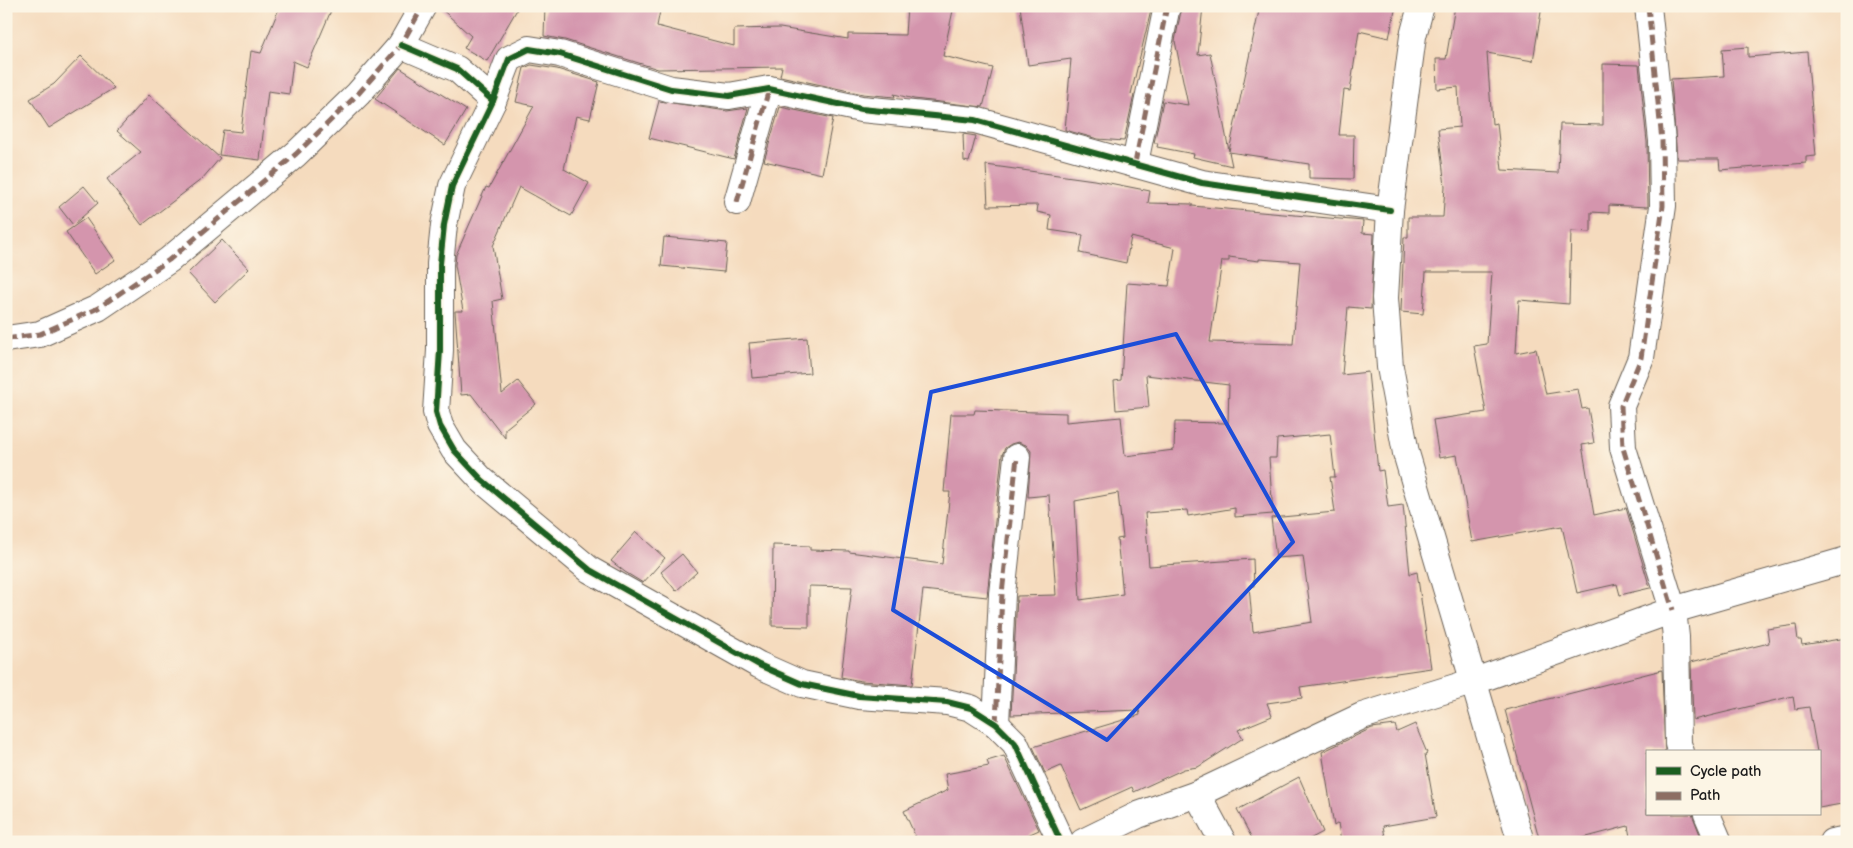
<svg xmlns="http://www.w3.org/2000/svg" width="1853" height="848" font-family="'Balsamiq Sans',sans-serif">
<rect width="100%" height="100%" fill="#fcf5e5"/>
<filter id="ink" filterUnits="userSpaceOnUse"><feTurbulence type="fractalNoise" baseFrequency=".02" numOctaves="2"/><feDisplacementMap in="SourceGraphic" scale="10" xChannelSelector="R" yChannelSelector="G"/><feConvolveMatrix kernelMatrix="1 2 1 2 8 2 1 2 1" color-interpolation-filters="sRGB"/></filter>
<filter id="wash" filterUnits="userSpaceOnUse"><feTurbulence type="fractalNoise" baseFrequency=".0096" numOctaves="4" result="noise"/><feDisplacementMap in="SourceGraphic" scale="20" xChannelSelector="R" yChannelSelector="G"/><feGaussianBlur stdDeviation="1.12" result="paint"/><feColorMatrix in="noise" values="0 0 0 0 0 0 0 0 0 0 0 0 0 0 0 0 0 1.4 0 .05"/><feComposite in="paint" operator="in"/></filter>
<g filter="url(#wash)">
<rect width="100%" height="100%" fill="#f5dbbe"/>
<g id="blocks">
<g fill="#d495ad" fill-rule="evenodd">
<polygon points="280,6 333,6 307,67 293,61 289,94 268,91 260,160 219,155 223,130 241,132 251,51 261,53"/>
<polygon points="438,6 519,6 487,61 464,48 471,36"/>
<polygon points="545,6 661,6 657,26 734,46 734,29 780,28 848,39 848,34 905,35 907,6 954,6 943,56 993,68 983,107 914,99 894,94 895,97 863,94 780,76 782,67 658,69 565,40 544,36"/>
<polygon points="1020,6 1152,6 1131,94 1134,95 1124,141 1098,139 1065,130 1071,59 1028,65"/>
<polygon points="1182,6 1203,6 1198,55 1210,53 1229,151 1260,6 1396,6 1389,38 1359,31 1350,91 1344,90 1339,135 1354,135 1353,179 1309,178 1309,164 1229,152 1232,166 1193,157 1194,154 1157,147 1158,143 1154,143 1163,101 1188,105 1175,41"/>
<polygon points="1455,6 1542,6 1533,61 1487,53 1492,124 1497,123 1502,170 1558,173 1560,124 1603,125 1603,64 1639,65 1647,142 1648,207 1609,205 1609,213 1591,212 1591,232 1571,231 1569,304 1519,300 1516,353 1536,349 1546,394 1578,389 1582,409 1588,408 1594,443 1582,445 1594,515 1626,508 1650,588 1620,595 1617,584 1577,593 1562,526 1472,542 1457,455 1439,458 1433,420 1486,412 1474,346 1487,344 1492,272 1426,272 1423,314 1401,312 1404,237 1408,237 1408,217 1443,217 1445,186 1438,129 1460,127 1458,87 1437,89 1436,59 1446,59"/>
<polygon points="1748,47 1748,57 1807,52 1816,156 1806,157 1806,163 1720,170 1719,159 1677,159 1671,79 1724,76 1722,49"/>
<polygon points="81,56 114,88 49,128 30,99 54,84"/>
<polygon points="531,65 557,69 599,82 590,119 576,116 564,169 589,183 571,216 519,187 493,246 502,299 493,301 502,394 518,381 536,404 505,429 505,438 471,394 461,395 455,311 463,311 455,265 456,255 486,187 489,188 534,106 516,102 524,68"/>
<polygon points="400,68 466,110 445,145 375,99"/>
<polygon points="149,95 220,158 202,179 142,225 107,179 141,152 117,131"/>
<polygon points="659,101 727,111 748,108 734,159 649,138"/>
<polygon points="780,107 833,118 822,174 764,161"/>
<polygon points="963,134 976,136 969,162 964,161"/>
<path d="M986 165 1094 180 1150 191 1148 203 1192 204V206L1363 221 1362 233 1374 234 1371 309 1348 307 1342 375 1368 372 1378 471 1383 470 1388 507 1403 505 1410 574 1417 572 1431 668 1300 687 1302 698 1267 703 1272 716 1238 730 1243 738 1198 767 1184 769 1134 792 1132 787 1081 810 1061 766 1045 773 1033 747 1140 715 1139 710 1011 715 1017 596 1056 595 1049 495 1028 497 1031 451 1026 445 1018 442 1011 444 1005 448 1002 455 987 597 923 590 912 685 861 681 841 677 852 587 809 586V627L772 626 773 545 810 546V550L849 551V552L942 564 950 492H944L951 414H974L975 410 1066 413V422L1121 417 1125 456 1174 450 1175 422 1228 423 1229 385 1146 375 1149 407 1116 410 1114 381 1121 380 1127 283 1169 286 1175 248 1131 237 1126 263 1080 253 1083 235 1049 230 1051 215 1037 212 1038 205 988 206ZM1229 257 1259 261V259L1300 262 1293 344 1210 342 1222 261H1229ZM1330 434 1335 477H1330L1335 512 1271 518 1276 558 1303 556 1312 622 1253 632 1249 586H1254L1253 559 1149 566 1145 513 1187 510 1188 516 1235 508V517L1273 514 1269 458H1276L1277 439ZM1118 493 1123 538 1117 539 1123 594 1080 600 1075 501Z"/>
<polygon points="84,186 98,203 73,225 59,207"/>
<polygon points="86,218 115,260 95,274 66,232"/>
<polygon points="664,237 727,243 724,272 661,266"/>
<polygon points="222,240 249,269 215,302 188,273"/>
<polygon points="807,338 810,373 752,378 749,343"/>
<polygon points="636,532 665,558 643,583 625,572 611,561"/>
<polygon points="682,554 697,572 676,591 661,572"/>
<polygon points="1796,625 1798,640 1801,640 1802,645 1847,638 1847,803 1819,808 1819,752 1817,752 1809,707 1795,709 1793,696 1693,720 1691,662 1769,643 1767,629"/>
<polygon points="1662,670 1665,752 1647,752 1647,814 1692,814 1703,842 1631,842 1628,826 1568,842 1540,842 1505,710"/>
<polygon points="1415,724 1427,753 1425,754 1436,817 1383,826 1386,842 1341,842 1338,823 1334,826 1322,752 1372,728 1395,725 1397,732"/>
<polygon points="1004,756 1039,830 1012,842 918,842 904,811 948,790 945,774 989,766 987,761"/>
<polygon points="1299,777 1323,832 1304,842 1254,842 1237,810"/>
</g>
</g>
</g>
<g filter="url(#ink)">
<use href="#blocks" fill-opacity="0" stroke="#685f55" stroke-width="1"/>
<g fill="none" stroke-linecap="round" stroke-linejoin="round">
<g stroke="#685f55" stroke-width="28">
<g id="minor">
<polyline points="1421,6 1413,36 1390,210 1385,298 1390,367 1406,453 1521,842"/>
<polyline points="1648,6 1662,141 1663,206 1641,358 1621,406 1623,448 1673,610 1676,637 1678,744 1681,752"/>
<polyline points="401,45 457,69 493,101 509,59 529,49 560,54 671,89 729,96 769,89 861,109 975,120 1202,183 1390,210"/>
<polyline points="493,101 452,186 444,225 440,264 440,350 436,412 440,426 454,450 482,480 590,570 759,665 802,684 859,696 947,702 971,708 996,724 1015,743 1061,842"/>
<polyline points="1135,163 1167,6"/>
<polyline points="737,202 769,89"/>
<polyline points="6,339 40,334 98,308 169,260 296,154 358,94 401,45 423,6"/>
<polyline points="996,724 1002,594 1017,457"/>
<polyline points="1197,794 1223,842"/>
<polyline points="1707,814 1719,842"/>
<polyline points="1083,842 1138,815 1197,794 1362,716 1475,681 1673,610 1847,560"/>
<polyline points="1832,842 1847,839"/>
</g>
</g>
<use href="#minor" stroke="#fff" stroke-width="26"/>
<g stroke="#8d6e63" stroke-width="5" stroke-dasharray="10 5" stroke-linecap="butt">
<polyline points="1648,6 1662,141 1663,206 1641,358 1621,406 1623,448 1673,610"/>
<polyline points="1135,163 1167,6"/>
<polyline points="737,202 769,89"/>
<polyline points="6,339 40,334 98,308 169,260 296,154 358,94 401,45 423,6"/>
<polyline points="996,724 1002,594 1017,457"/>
</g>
<g stroke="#fcf5e5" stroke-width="9">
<g id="cycleway">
<polyline points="401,45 457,69 493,101 509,59 529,49 560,54 671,89 729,96 769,89 861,109 975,120 1202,183 1390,210"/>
<polyline points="493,101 452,186 444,225 440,264 440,350 436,412 440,426 454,450 482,480 590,570 759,665 802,684 859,696 947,702 971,708 996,724 1015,743 1061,842"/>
</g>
</g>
<use href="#cycleway" stroke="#1b5e20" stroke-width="6"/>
</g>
</g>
<path fill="none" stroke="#1d4ed8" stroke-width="4" stroke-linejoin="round" d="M1176 334 1293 542 1107 740 893 610 931 392Z"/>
<rect width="1853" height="848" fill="none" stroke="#fcf5e5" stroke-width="25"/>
<rect x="1646" y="750" width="175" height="65" fill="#fcf5e5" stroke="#a29e95"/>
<rect x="1656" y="767" width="25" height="8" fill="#1b5e20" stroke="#a29e95"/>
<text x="1690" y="776" font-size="15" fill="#1c1c1c">Cycle path</text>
<rect x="1656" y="792" width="25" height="8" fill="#8d6e63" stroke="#a29e95"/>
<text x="1690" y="800" font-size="15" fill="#1c1c1c">Path</text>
</svg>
